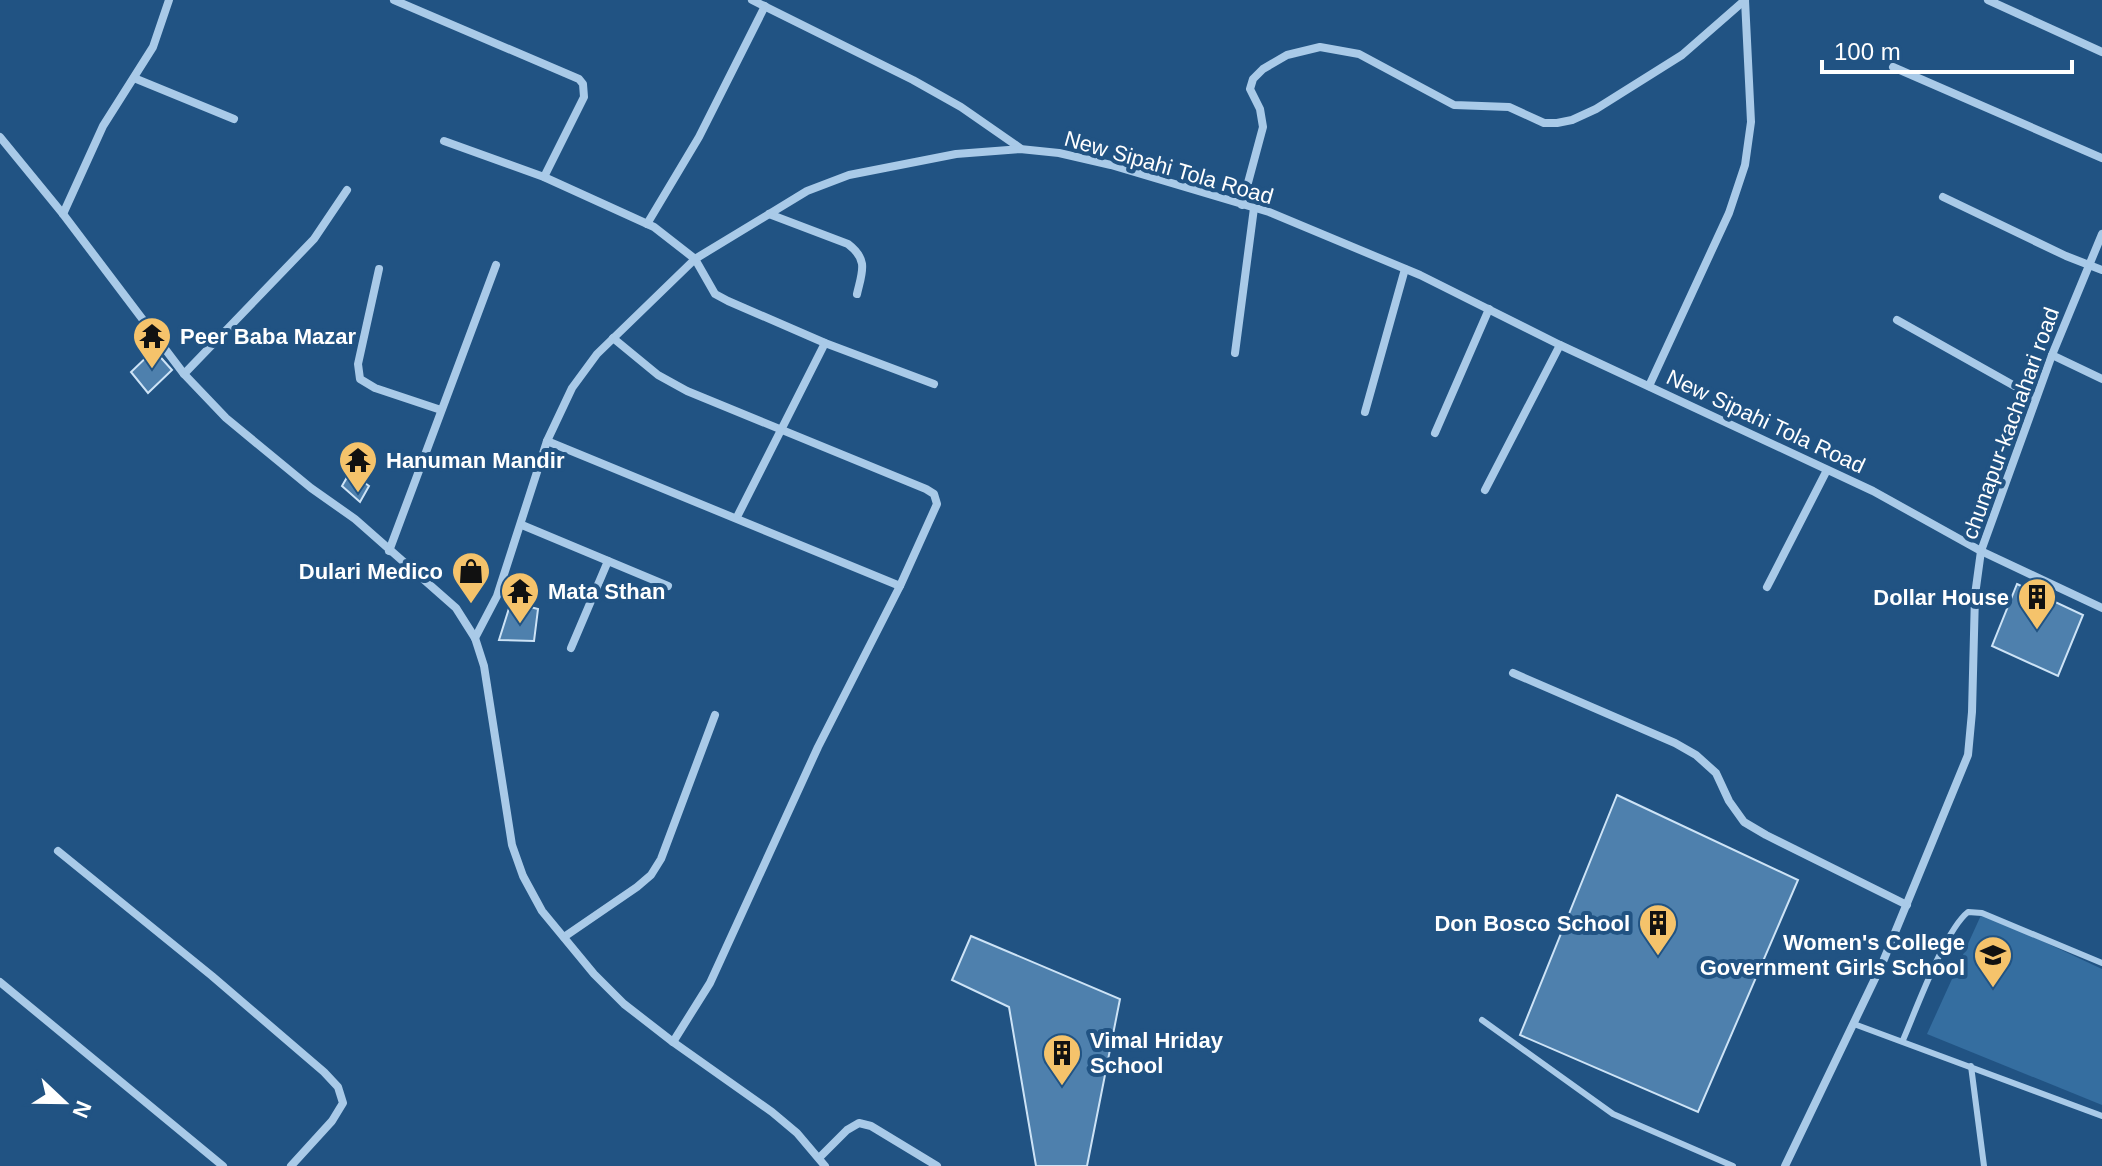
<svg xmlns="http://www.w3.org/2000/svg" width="2102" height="1166" font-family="Arial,sans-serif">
<rect width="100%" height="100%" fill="#215383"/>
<polygon fill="#356ea0" points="1982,913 2102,969 2102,1105 1927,1034"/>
<g fill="#4e80ad" stroke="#cde3f6" stroke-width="2">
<polygon points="154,350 172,370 148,393 131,372"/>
<polygon points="350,472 369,486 360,502 342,486"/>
<polygon points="2017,584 2083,615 2058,676 1992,646"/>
<polygon points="511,602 538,609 534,641 499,640"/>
<polygon points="1617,795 1798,880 1698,1112 1520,1035"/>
<polygon points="971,936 1120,999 1087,1166 1036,1166 1009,1007 952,980"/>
</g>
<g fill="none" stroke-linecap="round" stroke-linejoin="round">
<g stroke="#a9cae8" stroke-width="6">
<polyline points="1482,1020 1613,1114 1733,1166"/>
<polyline points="1854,1024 2102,1116"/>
<path d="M1903 1040C1916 1010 1945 930 1968 912L1982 913 2102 963"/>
<polyline points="1971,1066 1984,1166"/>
</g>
<g stroke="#a9cae8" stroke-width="8">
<polyline points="394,0 579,79 583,84 584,97 544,177"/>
<polyline points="752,0 913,80 961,107 1020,148"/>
<polyline points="1988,0 2102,52"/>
<polyline points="1893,67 2102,158"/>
<polyline points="134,78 234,119"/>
<polyline points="0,137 63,214 184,374 226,418 311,488 355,519 456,608 475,638 484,666 512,845 523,876 542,911 594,974 624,1004 673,1042 772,1112 797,1133 825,1166"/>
<polyline points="444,141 544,177 654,227 695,259 715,294 728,301 825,343 934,384"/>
<polyline points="1943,197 2066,256 2102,270"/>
<polyline points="1242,205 1263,127 1260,109 1250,89 1253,79 1263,69 1287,55 1320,47 1359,54 1454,105 1509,107 1544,123 1557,123 1572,120 1596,109 1682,55 1745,0"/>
<polyline points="63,214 103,126 153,47 169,0"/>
<path d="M769 214 848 244C869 260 862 272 857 294"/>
<polyline points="647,224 699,137 765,6"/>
<polyline points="379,269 358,364 360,379 375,388 441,410"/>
<polyline points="1897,320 2036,398"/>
<polyline points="613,338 658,375 687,391 926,489 934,494 937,504 900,586 818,747 710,983 673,1042"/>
<polyline points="1235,353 1254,208"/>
<polyline points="2052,355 2102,379"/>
<polyline points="184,374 314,239 347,190"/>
<polyline points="1649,386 1729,213 1745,165 1751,122 1745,0"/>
<polyline points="1365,412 1405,269"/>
<polyline points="1435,433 1489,309"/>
<polyline points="547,441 900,586"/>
<polyline points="1485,490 1560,345"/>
<polyline points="737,517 825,343"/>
<polyline points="522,525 668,586"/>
<polyline points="389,551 496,265"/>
<polyline points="1767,587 1827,470"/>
<polyline points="475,638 497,596 547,441 572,388 597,354 695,259 807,191 849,175 956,154 1020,149 1059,153 1111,165 1269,212 1420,275 1560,345 1873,491 1981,551 2102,608"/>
<polyline points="571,648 608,561"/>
<polyline points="1513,673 1675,743 1696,755 1716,773 1729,801 1744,822 1766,835 1907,905"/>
<polyline points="58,851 212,976 324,1072 338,1087 343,1103 332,1121 291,1166"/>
<polyline points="564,937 637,887 651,875 661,859 715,715"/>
<polyline points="0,982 223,1166"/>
<polyline points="820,1157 847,1130 859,1123 871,1126 937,1166"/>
<polyline points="1785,1166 1882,964 1968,755 1972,712 1975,595 1981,551 2052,355 2102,234"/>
</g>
</g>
<defs>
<g id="temple-pin" transform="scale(2)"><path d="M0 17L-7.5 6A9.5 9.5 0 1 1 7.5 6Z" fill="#f5c36b" stroke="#215383"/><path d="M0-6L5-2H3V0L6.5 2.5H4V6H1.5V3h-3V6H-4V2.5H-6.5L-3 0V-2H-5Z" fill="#111"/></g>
<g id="shop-pin" transform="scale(2)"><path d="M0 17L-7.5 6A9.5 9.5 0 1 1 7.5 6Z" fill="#f5c36b" stroke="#215383"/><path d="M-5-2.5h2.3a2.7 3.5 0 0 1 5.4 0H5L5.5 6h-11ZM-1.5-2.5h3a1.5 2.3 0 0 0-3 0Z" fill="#111"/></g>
<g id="building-pin" transform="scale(2)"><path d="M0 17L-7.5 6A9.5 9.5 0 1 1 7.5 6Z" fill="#f5c36b" stroke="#215383"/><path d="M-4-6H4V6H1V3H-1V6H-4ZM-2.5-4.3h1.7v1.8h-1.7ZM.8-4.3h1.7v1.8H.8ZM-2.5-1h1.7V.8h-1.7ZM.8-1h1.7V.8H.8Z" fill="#111"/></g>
<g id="university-pin" transform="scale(2)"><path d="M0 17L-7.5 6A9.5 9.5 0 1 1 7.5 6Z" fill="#f5c36b" stroke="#215383"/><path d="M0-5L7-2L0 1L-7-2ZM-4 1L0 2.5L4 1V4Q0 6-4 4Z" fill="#111"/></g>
</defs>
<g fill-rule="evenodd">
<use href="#temple-pin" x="152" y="336"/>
<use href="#temple-pin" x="358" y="460"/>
<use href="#shop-pin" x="471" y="571"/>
<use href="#temple-pin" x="520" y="591"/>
<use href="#building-pin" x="2037" y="597"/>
<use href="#building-pin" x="1658" y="923"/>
<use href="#university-pin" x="1993" y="955"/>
<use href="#building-pin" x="1062" y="1053"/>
</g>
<g text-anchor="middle" stroke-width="8" stroke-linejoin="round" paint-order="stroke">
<g font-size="22" fill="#fff" stroke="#215383">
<text transform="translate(1169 167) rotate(16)" y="8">New Sipahi Tola Road</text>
<text transform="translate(1766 421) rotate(25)" y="8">New Sipahi Tola Road</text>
<text transform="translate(2010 423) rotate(-70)" y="8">chunapur-kachahari road</text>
</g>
<g font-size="22" font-weight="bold" fill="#fff" stroke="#215383" text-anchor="start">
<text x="180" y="344">Peer Baba Mazar</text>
<text x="386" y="468">Hanuman Mandir</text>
<text x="443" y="579" text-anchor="end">Dulari Medico</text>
<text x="548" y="599">Mata Sthan</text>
<text x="2009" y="605" text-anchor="end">Dollar House</text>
<text x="1630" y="931" text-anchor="end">Don Bosco School</text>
<text x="1965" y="950" text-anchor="end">Women's College<tspan x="1965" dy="25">Government Girls School</tspan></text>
<text x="1090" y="1048">Vimal Hriday<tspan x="1090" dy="25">School</tspan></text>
</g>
</g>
<g transform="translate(64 1102) rotate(112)" stroke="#215383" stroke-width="6" paint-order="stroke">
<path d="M0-6L14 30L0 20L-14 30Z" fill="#ffffff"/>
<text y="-12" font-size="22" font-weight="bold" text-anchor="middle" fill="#ffffff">N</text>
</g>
<path d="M1822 60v12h250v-12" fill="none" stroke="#ffffff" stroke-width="4"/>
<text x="1834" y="60" font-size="24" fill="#ffffff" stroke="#215383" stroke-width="6" paint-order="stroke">100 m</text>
</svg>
